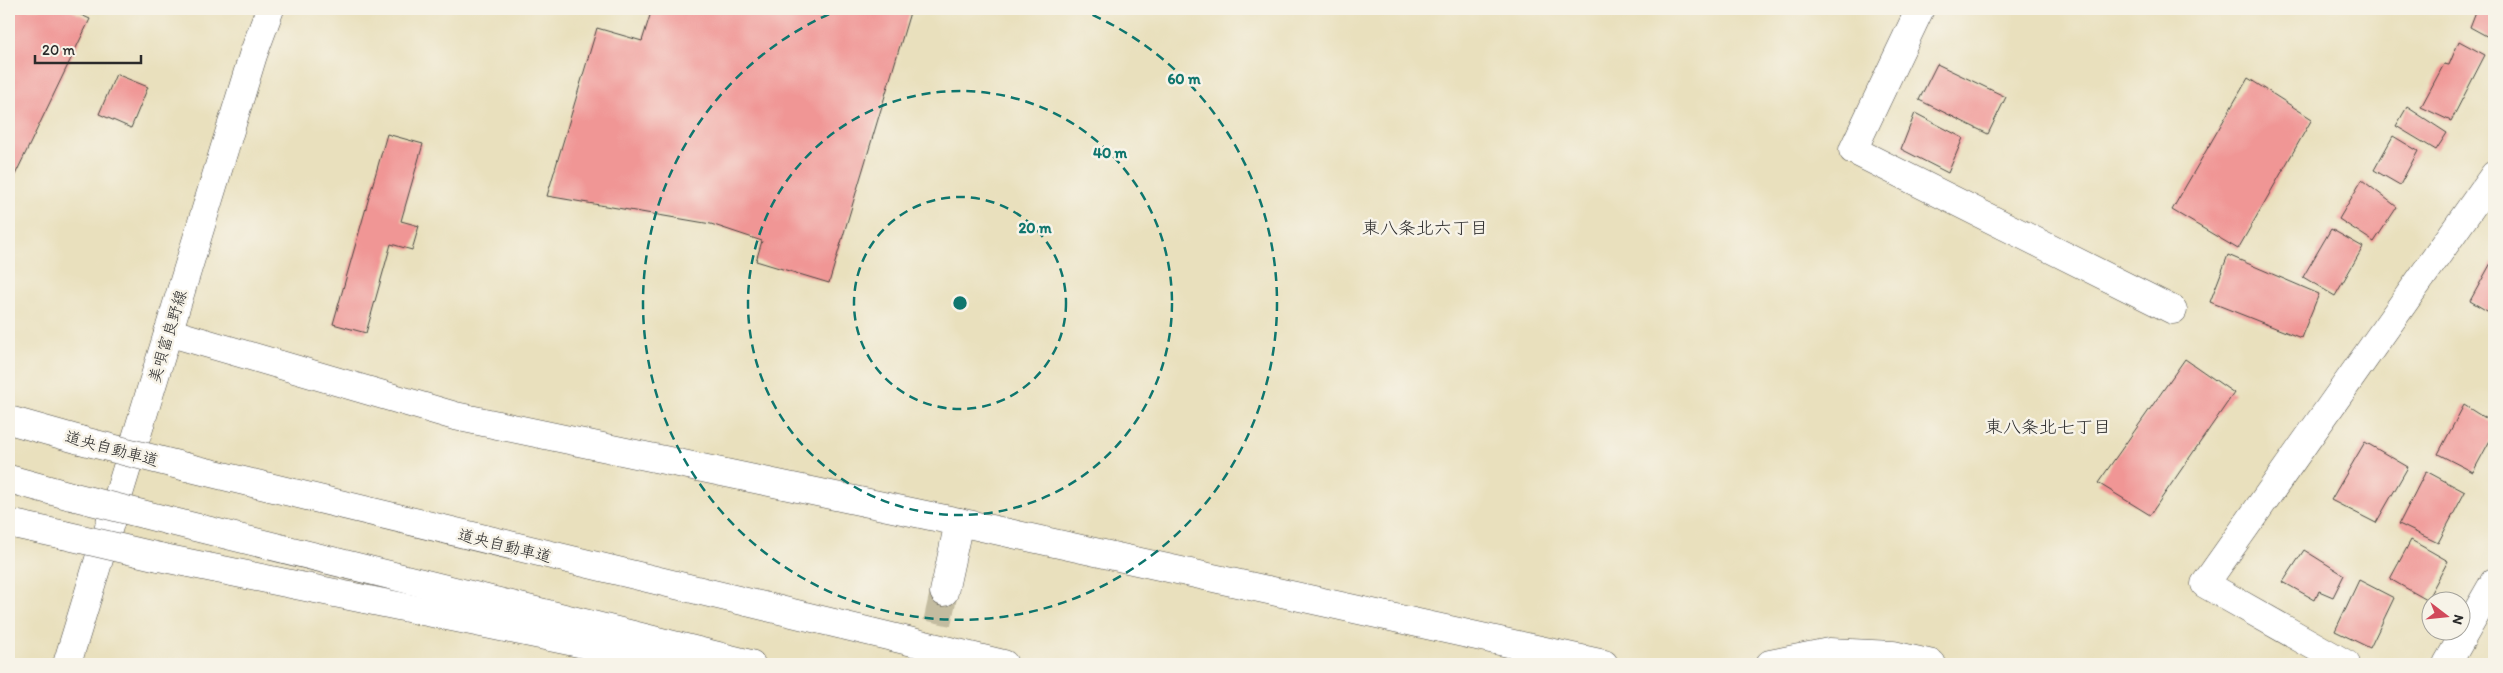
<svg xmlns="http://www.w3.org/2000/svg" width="2503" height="673" font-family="Itim,'Klee One',sans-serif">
<rect width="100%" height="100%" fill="#f7f3e8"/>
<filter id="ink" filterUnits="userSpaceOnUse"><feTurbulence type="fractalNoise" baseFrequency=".02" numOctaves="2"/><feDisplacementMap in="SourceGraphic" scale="10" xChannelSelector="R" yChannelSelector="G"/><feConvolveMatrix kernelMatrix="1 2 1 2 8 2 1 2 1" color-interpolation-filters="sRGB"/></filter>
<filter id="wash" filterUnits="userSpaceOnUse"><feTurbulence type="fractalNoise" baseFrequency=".0096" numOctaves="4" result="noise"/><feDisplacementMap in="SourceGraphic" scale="20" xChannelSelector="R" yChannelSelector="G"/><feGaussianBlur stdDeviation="1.12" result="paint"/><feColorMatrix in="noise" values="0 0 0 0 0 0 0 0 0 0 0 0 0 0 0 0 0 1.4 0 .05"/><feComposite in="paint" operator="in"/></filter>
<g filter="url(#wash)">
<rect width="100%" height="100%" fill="#e9e0bd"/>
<g id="blocks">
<g fill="#f09695">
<polygon points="9,9 68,9 90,19 15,175 9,172"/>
<polygon points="652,9 911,9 829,283 756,261 762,241 711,224 547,196 597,28 642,41"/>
<polygon points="2477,9 2494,9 2494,34 2492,39 2470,27"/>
<polygon points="2459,41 2485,55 2451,121 2421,107 2444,64 2449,65"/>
<polygon points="1937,64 2006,97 1988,134 1919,100"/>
<polygon points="116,74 148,87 131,128 99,114"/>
<polygon points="2248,78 2312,119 2238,249 2172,210"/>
<polygon points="2407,107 2447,133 2436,150 2396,126"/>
<polygon points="1915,113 1963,138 1948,173 1901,149"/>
<polygon points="387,134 423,144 401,221 419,226 412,250 391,244 366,333 333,324"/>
<polygon points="2393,136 2418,151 2400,185 2374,170"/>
<polygon points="2362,180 2397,207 2374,242 2339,219"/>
<polygon points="2331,229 2363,247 2335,296 2303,277"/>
<polygon points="2228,255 2319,294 2301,338 2210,302"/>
<polygon points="2491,263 2494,265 2494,315 2470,301"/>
<polygon points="2185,359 2234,393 2150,515 2098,483"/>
<polygon points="2464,405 2494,424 2494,433 2473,472 2438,454"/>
<polygon points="2365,442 2408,467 2376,523 2331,500"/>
<polygon points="2426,471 2465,492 2438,543 2399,524"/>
<polygon points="2411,540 2448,561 2427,600 2390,579"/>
<polygon points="2304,550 2344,575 2333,597 2319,591 2315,600 2283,582"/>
<polygon points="2359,580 2394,598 2370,648 2335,631"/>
</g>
</g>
</g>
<g filter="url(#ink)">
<use href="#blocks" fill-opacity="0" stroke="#484641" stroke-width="1"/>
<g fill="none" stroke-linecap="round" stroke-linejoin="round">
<polyline stroke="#c3bca0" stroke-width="28" stroke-dasharray="28 14" stroke-linecap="butt" points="928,664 944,592"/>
<g stroke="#484641" stroke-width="29">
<g id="minor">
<polyline points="1920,9 1853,150 2173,310"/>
<polyline points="168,332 455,416 959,522 1604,664"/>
<polyline points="944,592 959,522"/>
<polyline points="1770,664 1829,652 1893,655 1932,664"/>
<polyline points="2346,664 2205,584 2494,175"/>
<polyline points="2447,664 2494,582"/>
</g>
</g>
<g stroke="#484641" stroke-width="29">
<polyline id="major" points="67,664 253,55 270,9"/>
</g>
<g stroke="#484641" stroke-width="29">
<g id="highway">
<polyline points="9,420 80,440"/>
<polyline points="186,467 1004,664"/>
<polyline points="9,479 71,496"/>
<polyline points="170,521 751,664"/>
<polyline points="9,523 64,535"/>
<polyline points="159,557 662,660"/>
</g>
</g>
<use href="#minor" stroke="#fff" stroke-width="28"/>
<use href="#major" stroke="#fff" stroke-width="28"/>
<use href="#highway" stroke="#fff" stroke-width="28"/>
<g stroke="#484641" stroke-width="29" stroke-linecap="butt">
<g id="highway-bridge">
<polyline points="80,440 186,467"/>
<polyline points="71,496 170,521"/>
<polyline points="64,535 159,557"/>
</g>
</g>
<use href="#highway-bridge" stroke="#fff" stroke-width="28"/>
</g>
</g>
<g fill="none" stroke="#0f766e" stroke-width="2.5" stroke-dasharray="9 6">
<circle cx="960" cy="303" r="106"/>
<circle cx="960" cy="303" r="212"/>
<path d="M1079 9A317 317 0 1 1 841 9"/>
</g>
<g text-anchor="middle" stroke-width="5" stroke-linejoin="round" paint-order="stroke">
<g font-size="16" fill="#2b2b2b" stroke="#f7f3e8">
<text transform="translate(167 336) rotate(-73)" y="6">美唄富良野線</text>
<text transform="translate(112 448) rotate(15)" y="6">道央自動車道</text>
<text transform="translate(505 545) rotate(14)" y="6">道央自動車道</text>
</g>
<g font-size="18" fill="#2b2b2b" stroke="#f7f3e8">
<text x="1425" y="234">東八条北六丁目</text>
<text x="2048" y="433">東八条北七丁目</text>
</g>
</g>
<circle cx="960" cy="303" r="8" fill="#0f766e" stroke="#f7f3e8" stroke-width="2.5"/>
<g font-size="15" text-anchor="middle" font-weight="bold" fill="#0f766e" stroke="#f7f3e8" stroke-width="5" stroke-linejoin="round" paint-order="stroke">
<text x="1184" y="84">60 m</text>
<text x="1110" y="158">40 m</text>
<text x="1035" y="233">20 m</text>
</g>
<rect width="2503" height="673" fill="none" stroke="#f7f3e8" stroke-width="30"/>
<g transform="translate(2446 616) rotate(106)"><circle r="24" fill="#f7f3e8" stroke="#a5a39c"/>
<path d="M0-4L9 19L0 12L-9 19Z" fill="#d1495b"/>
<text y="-8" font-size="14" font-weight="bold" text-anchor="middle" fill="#2b2b2b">N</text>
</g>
<path d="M35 55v8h106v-8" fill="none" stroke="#2b2b2b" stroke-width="2.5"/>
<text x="42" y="55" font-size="15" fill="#2b2b2b" stroke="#f7f3e8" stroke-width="4" paint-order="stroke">20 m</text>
</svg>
